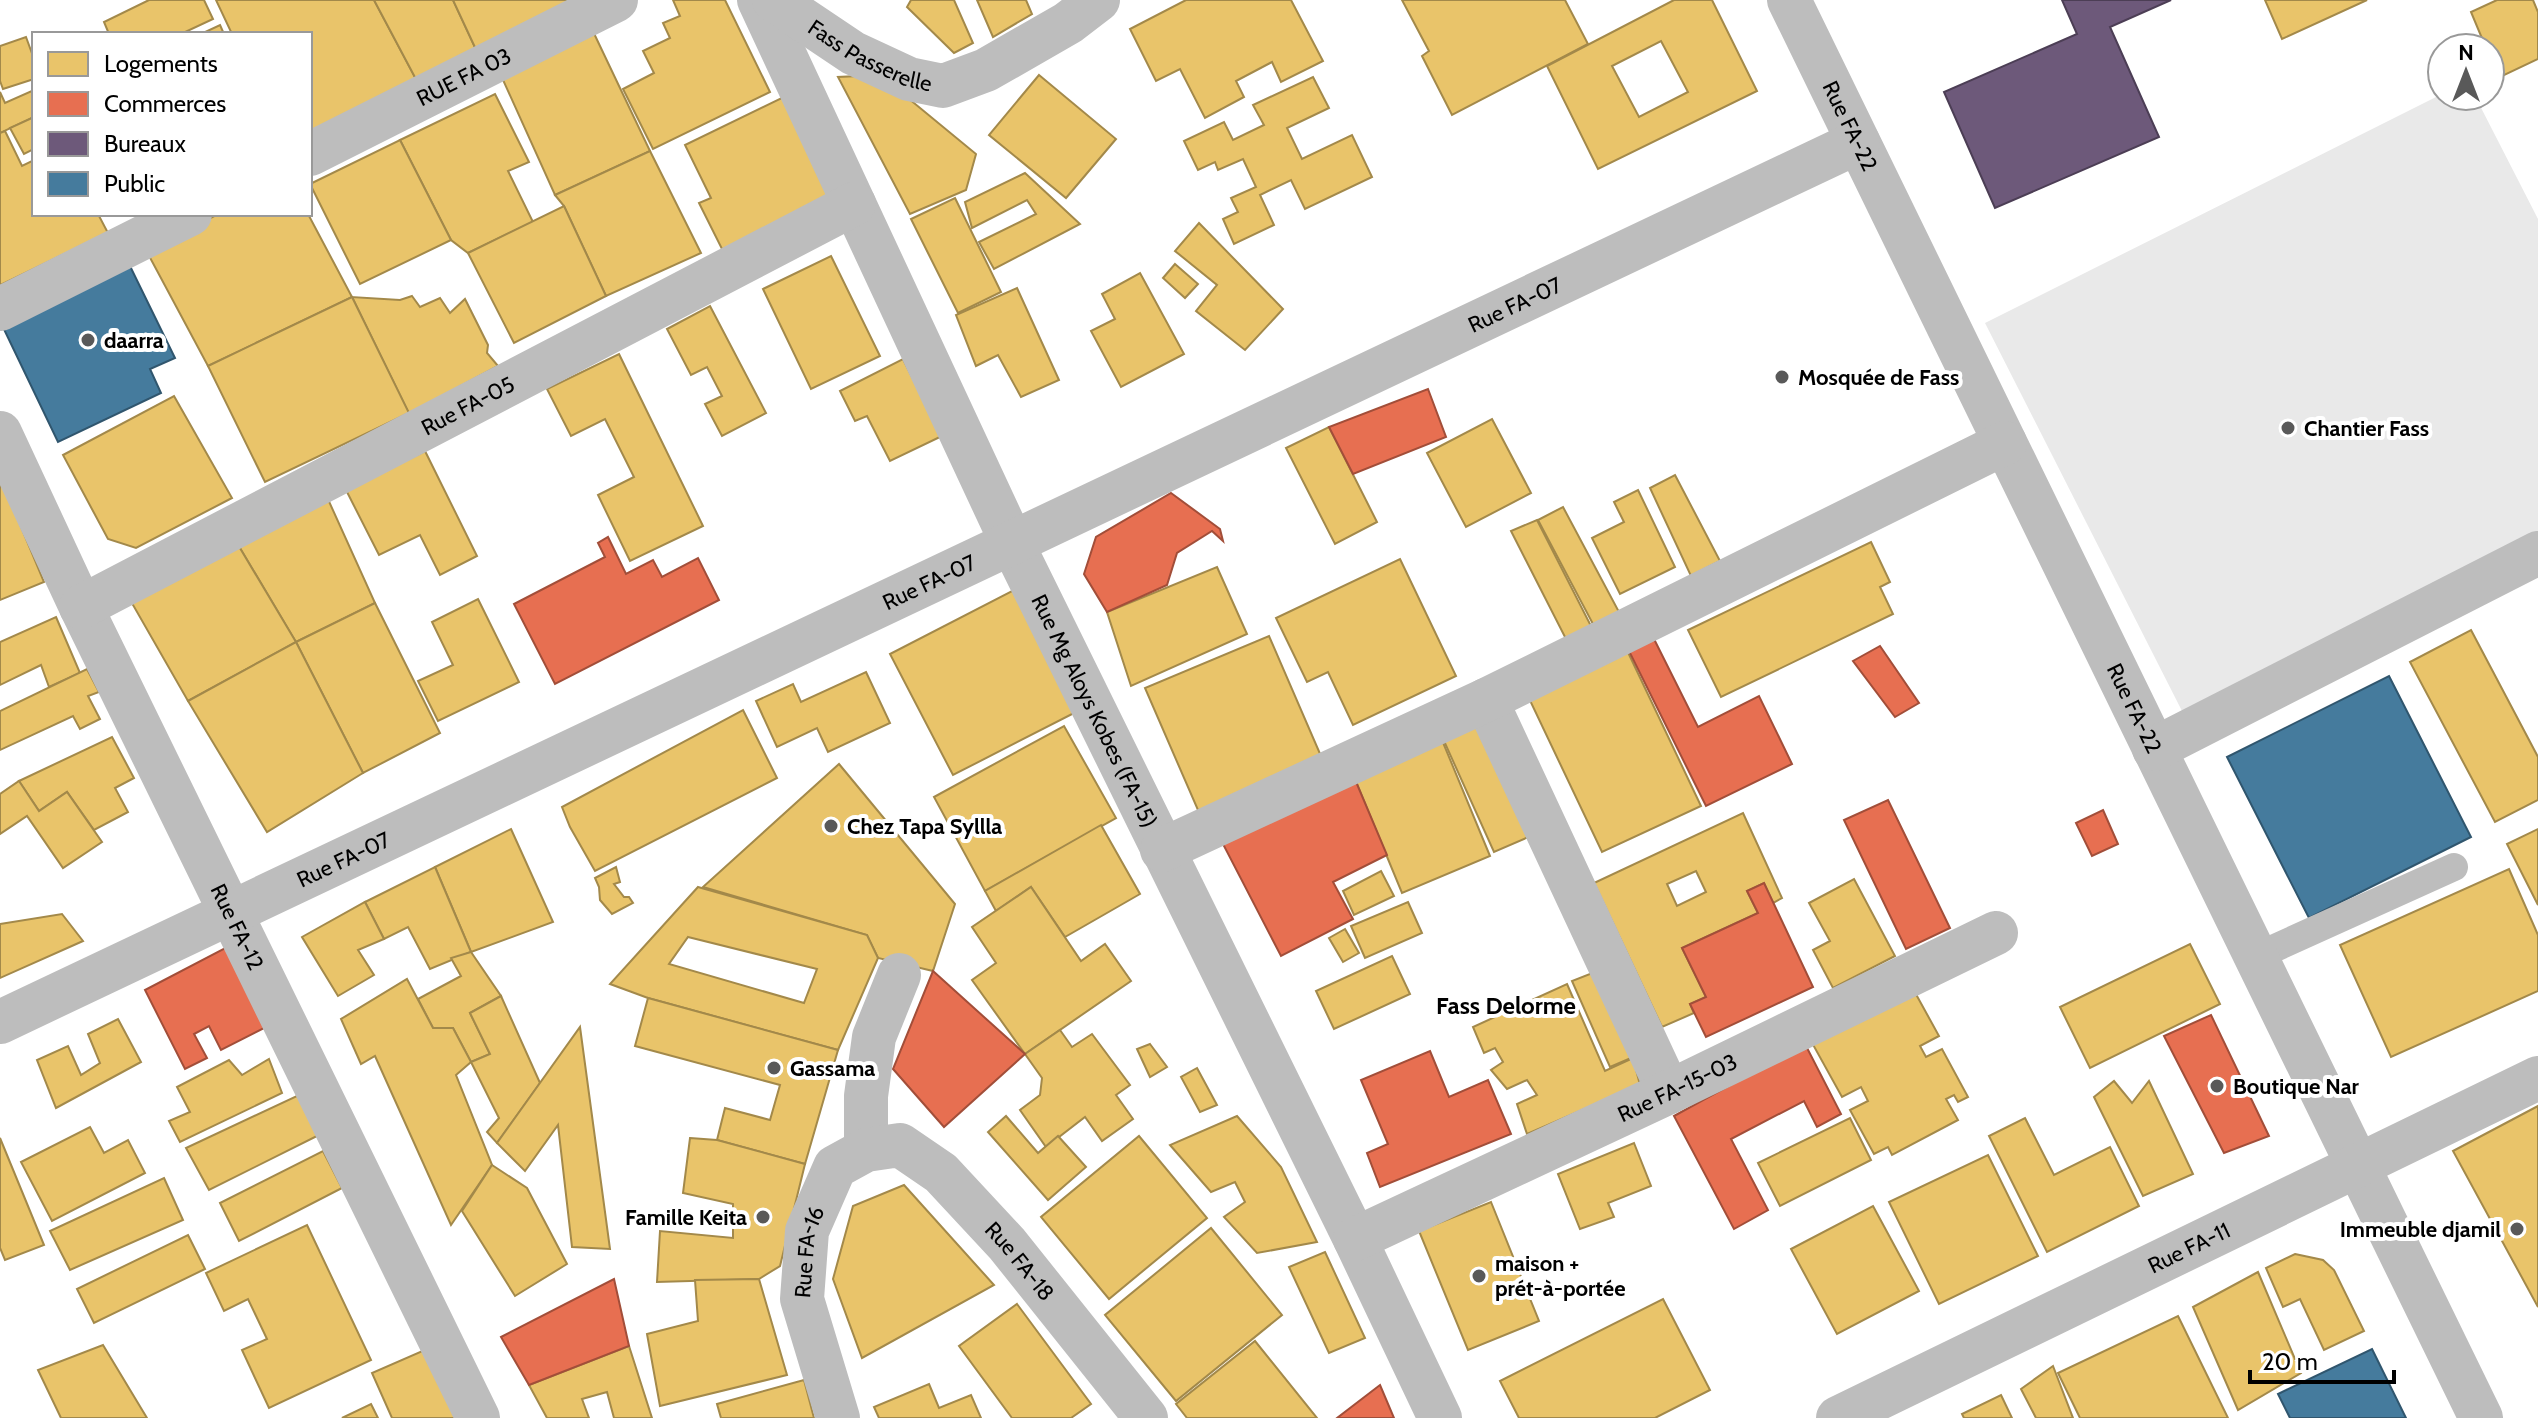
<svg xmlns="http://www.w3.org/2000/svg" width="2538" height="1418" font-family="Cabin,sans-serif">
<rect width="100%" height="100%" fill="#fff"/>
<polygon fill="#e9e9e9" points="2442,94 2442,96 2475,96 2538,219 2538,533 2182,711 1985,323"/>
<g fill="#e9c46a" stroke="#a3894a" stroke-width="2" fill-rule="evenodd">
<polygon points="149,0 204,0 213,19 181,34 109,34 104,22"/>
<polygon points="216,0 374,0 418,83 310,136 310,34 232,34"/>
<polygon points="374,0 453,0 479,56 418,83"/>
<polygon points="453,0 573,0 479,56"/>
<polygon points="673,0 725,0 770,92 653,149 623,89 654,73 643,51 670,38 663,23 680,16"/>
<polygon points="911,0 954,0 973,43 954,53 907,7"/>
<polygon points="977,0 1026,0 1032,14 993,37"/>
<polygon points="1186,0 1291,0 1323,61 1281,82 1272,62 1236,81 1244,97 1205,118 1180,69 1156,81 1130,29"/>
<polygon points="1402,0 1565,0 1588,44 1452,115 1422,56 1429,51"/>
<path d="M1674 0H1712L1757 91 1598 169 1547 66ZM1661 41 1688 92 1639 117 1612 66Z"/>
<polygon points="2265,0 2367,0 2282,39"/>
<polygon points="2497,0 2533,0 2538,12 2538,59 2498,78 2490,59 2490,48 2486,48 2471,12"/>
<polygon points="220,25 224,34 201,34"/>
<polygon points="590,25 650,151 555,195 499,71"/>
<polygon points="26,37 34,59 34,79 3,89 0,81 0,46"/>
<polygon points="880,75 976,154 966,190 910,214 838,77"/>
<polygon points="1039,75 1116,139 1066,198 989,135"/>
<polygon points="1313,77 1329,108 1287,128 1302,159 1352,135 1372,177 1305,209 1291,180 1260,195 1274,225 1234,244 1223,219 1238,212 1231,198 1256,187 1243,159 1218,170 1215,162 1198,170 1184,141 1224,122 1233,140 1264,125 1253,105"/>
<polygon points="34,90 34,117 0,133 0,92 5,103"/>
<polygon points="792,93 842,192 723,251 699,203 711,198 685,145"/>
<polygon points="495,94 529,162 508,171 533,222 468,253 451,240 400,140"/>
<polygon points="34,117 34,149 24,154 10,128"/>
<polygon points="5,131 22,166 34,160 34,214 98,214 108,233 0,285 0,133"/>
<polygon points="400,140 451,240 360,284 310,184"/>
<polygon points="650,151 701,253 606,296 564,206 555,195"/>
<polygon points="1025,173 1080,224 994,269 979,242 1036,214 1027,200 972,228 965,202"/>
<polygon points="955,198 1001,292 958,313 911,219"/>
<polygon points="564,206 606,296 514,343 468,253"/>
<polygon points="218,214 308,214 352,297 208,366 147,252"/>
<polygon points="1199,223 1283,309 1245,350 1196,311 1217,285 1175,251"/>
<polygon points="831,256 880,356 811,389 763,289"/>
<polygon points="1175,264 1198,284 1185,298 1163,278"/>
<polygon points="1140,273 1184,354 1121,387 1091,331 1115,319 1102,294"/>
<polygon points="1017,288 1059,380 1021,397 998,355 976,366 956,315"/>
<polygon points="412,296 420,307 440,298 450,313 465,299 488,345 487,353 498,366 409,414 352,297 400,300"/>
<polygon points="352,297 409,413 265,482 208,366"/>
<polygon points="710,306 766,413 722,436 705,404 722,396 707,367 691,375 667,329"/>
<polygon points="619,354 703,526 630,561 598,495 634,477 605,419 571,436 547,389"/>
<polygon points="903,359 942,436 890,461 867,416 855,421 840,391"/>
<polygon points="174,396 232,498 136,548 108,539 63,455"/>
<polygon points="1492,419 1531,493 1466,527 1427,453"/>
<polygon points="1329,427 1377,522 1335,544 1286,448"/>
<polygon points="425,451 477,556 440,575 420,535 379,555 346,490"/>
<polygon points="1675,475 1720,561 1691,576 1650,488"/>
<polygon points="0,476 44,582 0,600"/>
<polygon points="322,486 375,603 296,642 231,533"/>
<polygon points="1638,490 1675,567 1620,594 1592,538 1624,522 1614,502"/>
<polygon points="1563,507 1619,612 1594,626 1538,520"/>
<polygon points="1537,520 1592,628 1567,641 1511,531"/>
<polygon points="231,533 296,642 188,701 125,591"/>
<polygon points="1871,542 1890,582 1880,587 1893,614 1721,697 1688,630"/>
<polygon points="1400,559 1456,676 1353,725 1328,672 1307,682 1276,618"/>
<polygon points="1217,567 1247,634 1131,686 1107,612"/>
<polygon points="1014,590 1078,711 953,775 890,654"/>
<polygon points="478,599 519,682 438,721 418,681 453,665 432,622"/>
<polygon points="375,603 440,733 363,773 296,642"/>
<polygon points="56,617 80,673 49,687 41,665 0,685 0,642"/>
<polygon points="2471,630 2538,757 2538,800 2495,822 2410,662"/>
<polygon points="1269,636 1324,763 1201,817 1145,688"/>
<polygon points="296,642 363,773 267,832 188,701"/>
<polygon points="1625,646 1701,806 1602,852 1526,692"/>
<polygon points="87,669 99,692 88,696 100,719 80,729 73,716 0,750 0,711"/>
<polygon points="866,672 890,723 828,752 817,728 777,747 756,701 793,684 801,702"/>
<polygon points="743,710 777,778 595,871 570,827 562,807"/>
<polygon points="1490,720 1540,832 1494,852 1444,741"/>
<polygon points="1064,726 1116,818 985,891 934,797"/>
<polygon points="112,737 134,778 115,788 128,812 94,830 67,792 39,811 19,781"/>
<polygon points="1442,740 1490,856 1402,893 1354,777"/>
<polygon points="839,764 955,904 933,971 878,958 867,935 703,887"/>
<polygon points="19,781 39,811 67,792 102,842 63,868 27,816 0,834 0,794"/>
<path d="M1743 813 1782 898 1773 903 1764 883 1747 891 1758 913 1682 948 1706 997 1690 1004 1694 1013 1662 1027 1594 883ZM1696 871 1706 892 1677 906 1667 884Z"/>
<polygon points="1101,825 1140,894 1065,937 1031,887 996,911 985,891"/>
<polygon points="511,829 553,922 471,952 435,867"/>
<polygon points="2538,829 2538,905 2507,844"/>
<polygon points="435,867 471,952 430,969 408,927 384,939 365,902"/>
<polygon points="616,867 620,882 614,884 624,897 629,897 633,903 612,914 600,900 599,887 595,878"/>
<polygon points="2509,869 2538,935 2538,991 2391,1057 2340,945"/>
<polygon points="1381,871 1394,896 1354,915 1343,891"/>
<polygon points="1854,879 1895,956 1833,988 1813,950 1830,941 1809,903"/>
<path d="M698 887 867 935 878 958 838 1050 648 998 610 984ZM688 937 817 969 804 1003 669 964Z"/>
<polygon points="1031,887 1081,961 1105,944 1131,981 1025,1054 972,980 996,963 972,927"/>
<polygon points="365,902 384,939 358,950 374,975 338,996 302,937"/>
<polygon points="1408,902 1422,933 1365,958 1351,926"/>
<polygon points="62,914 83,941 0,978 0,924"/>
<polygon points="1345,929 1359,953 1343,962 1329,938"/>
<polygon points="2190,944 2220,1004 2090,1068 2060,1007"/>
<polygon points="471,952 501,996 470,1013 490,1054 471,1062 453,1028 433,1028 418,999 461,976 451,958"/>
<polygon points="1392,956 1410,994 1334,1029 1316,991"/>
<polygon points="1600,970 1638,1055 1610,1067 1572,981"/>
<polygon points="407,979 433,1028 453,1028 471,1062 456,1075 492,1165 451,1225 375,1056 361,1064 341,1019"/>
<polygon points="1567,984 1605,1071 1633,1058 1640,1085 1527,1134 1517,1104 1537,1095 1527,1080 1507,1089 1491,1070 1503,1062 1495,1048 1484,1053 1473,1027"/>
<polygon points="1912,987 1939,1036 1920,1046 1926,1057 1942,1049 1968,1097 1958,1102 1954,1095 1946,1099 1958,1120 1892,1155 1888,1147 1874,1154 1850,1110 1868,1101 1861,1087 1842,1097 1811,1041"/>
<polygon points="501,996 540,1083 497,1143 487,1132 499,1118 471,1062 490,1054 470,1013"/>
<polygon points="648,998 838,1050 805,1164 717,1140 725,1108 770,1120 780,1085 635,1046"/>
<polygon points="118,1019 141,1062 56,1108 37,1060 68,1046 81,1075 100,1063 88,1034"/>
<polygon points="580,1027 610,1249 572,1247 558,1125 525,1171 497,1143"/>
<polygon points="1060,1030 1072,1047 1092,1034 1130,1085 1116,1095 1133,1119 1102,1141 1085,1117 1046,1147 1020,1110 1040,1095 1042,1078 1025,1054"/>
<polygon points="1150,1044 1167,1067 1150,1077 1137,1049"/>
<polygon points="269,1059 282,1093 180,1142 169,1121 190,1112 177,1087 229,1060 242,1075"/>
<polygon points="1197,1068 1217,1105 1200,1112 1181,1077"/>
<polygon points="2114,1081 2132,1103 2149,1081 2193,1174 2143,1196 2094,1097"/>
<polygon points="299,1095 319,1135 209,1190 186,1148"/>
<polygon points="2538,1106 2538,1307 2453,1151"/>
<polygon points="1006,1116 1038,1153 1058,1136 1086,1167 1048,1200 988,1132"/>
<polygon points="1237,1116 1281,1167 1317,1242 1257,1253 1224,1217 1245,1202 1235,1182 1211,1192 1170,1145"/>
<polygon points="1850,1118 1871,1160 1780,1206 1758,1163"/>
<polygon points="2025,1118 2054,1175 2110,1147 2139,1206 2047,1252 1989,1136"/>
<polygon points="90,1127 104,1153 128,1140 145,1173 52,1221 21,1162"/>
<polygon points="1139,1136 1207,1218 1109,1299 1041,1217"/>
<polygon points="0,1138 44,1245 5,1260 0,1248"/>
<polygon points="690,1138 717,1140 805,1164 780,1266 759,1279 657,1282 660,1231 733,1238 733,1204 683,1193"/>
<polygon points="1634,1143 1651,1186 1608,1203 1614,1217 1580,1229 1558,1174"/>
<polygon points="323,1151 342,1188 239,1241 220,1203"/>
<polygon points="1988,1155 2038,1256 1939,1304 1889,1202"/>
<polygon points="492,1165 527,1188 567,1264 515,1296 462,1211"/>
<polygon points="164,1178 183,1220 70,1270 50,1231"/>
<polygon points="904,1185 994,1285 862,1358 833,1279 853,1206"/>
<polygon points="1491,1202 1539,1321 1468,1350 1419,1231"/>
<polygon points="1873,1206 1919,1291 1837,1334 1791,1249"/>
<polygon points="307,1225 371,1360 269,1408 242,1350 267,1339 248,1299 224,1311 206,1273"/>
<polygon points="1211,1228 1282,1315 1176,1401 1105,1315"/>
<polygon points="188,1235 205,1269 94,1323 77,1289"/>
<polygon points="1325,1252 1365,1338 1329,1353 1289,1267"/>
<polygon points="2295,1254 2323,1260 2334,1270 2364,1331 2324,1350 2300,1299 2283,1307 2266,1268"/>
<polygon points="2258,1272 2301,1373 2238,1410 2193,1307"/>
<polygon points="759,1279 787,1375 660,1406 647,1334 698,1321 695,1280"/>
<polygon points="1663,1299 1710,1390 1655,1418 1519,1418 1500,1381"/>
<polygon points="1017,1304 1091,1404 1071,1418 1012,1418 959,1346"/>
<polygon points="2178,1316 2228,1418 2080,1418 2058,1373"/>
<polygon points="1255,1341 1317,1418 1187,1418 1176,1404"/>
<polygon points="103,1345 147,1418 61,1418 38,1370"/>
<polygon points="629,1346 652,1418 614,1418 607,1392 582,1399 589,1418 547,1418 529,1385"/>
<polygon points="427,1349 458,1418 392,1418 372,1373"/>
<polygon points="2053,1366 2073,1418 2036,1418 2021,1389"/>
<polygon points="804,1380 814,1418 721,1418 717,1404"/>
<polygon points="929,1384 939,1408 971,1395 981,1418 879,1418 874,1407"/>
<polygon points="2001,1395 2012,1418 1964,1418 1962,1414"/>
<polygon points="371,1404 378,1418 342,1418"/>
</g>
<g fill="#e76f51" stroke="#a24e39" stroke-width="2">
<polygon points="1428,389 1446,437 1353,474 1329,427"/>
<polygon points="1171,493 1220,529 1223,541 1212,531 1177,553 1167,585 1107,612 1084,574 1096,537"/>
<polygon points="608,537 626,574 653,560 662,577 698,558 719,600 555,684 514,604 605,557 598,543"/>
<polygon points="1652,635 1698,727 1759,696 1792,764 1706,806 1627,647"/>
<polygon points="1880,646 1919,703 1895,717 1853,661"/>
<polygon points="1354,777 1387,855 1333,882 1353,919 1281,956 1223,844"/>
<polygon points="1888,800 1950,928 1906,949 1844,820"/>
<polygon points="2103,810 2118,844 2092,856 2076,823"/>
<polygon points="1764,883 1813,987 1706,1037 1690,1004 1706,997 1682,948 1758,913 1747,891"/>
<polygon points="231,945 272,1024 221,1050 209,1026 194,1034 207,1058 185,1069 145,990"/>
<polygon points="933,971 1025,1054 944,1127 893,1069"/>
<polygon points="2211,1015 2269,1136 2224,1153 2164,1036"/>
<polygon points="1805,1044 1841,1114 1817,1127 1804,1101 1731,1139 1768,1210 1734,1229 1674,1116"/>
<polygon points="1430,1051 1449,1097 1488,1080 1511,1134 1380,1187 1367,1153 1388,1144 1361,1080"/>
<polygon points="614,1279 629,1346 529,1385 501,1337"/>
<polygon points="1380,1385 1394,1418 1337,1418"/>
</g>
<polygon fill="#6d597a" stroke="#4c3e55" stroke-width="2" points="2062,0 2171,0 2110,27 2159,137 1995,208 1944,92 2077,34"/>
<g fill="#457b9d" stroke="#30566e" stroke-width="2">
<polygon points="128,262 175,358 150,369 161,393 58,442 1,323"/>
<polygon points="2389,676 2471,837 2309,918 2227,757"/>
<polygon points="2372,1349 2406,1418 2290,1418 2278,1394"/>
</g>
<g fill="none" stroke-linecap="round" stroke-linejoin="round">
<polyline stroke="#bdbdbd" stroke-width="28" points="2255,957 2454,867"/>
<g stroke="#bdbdbd" stroke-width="44">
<path id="s1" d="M759 0 1012 543 1355 1239 1440 1418"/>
<path id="s2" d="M774 0 853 53 909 79 943 86 986 70 1068 23 1098 0"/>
<path id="s3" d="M1789 0 2481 1418"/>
<path id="s4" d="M310 154 616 0"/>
<polyline points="0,309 190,214"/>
<path id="s5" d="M0 433 81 607 478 1418"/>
<path id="s6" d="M81 607 854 204"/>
<polyline points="1486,700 1669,1092"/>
<polyline points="2154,749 2538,553"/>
<polyline points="1162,850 1486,700 2005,443"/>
<path id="s7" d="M0 1022 1858 142"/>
<polyline points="866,1150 866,1096 874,1037 899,975"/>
<path id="s8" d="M1355 1239 1669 1092 1996 933"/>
<path id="s9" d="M838 1418 802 1299 807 1231 835 1167 866 1150 900 1145 941 1173 1007 1244 1146 1418"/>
<path id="s10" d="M1838 1418 2538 1078"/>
</g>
</g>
<g fill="#595959" stroke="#fff" stroke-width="3">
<circle cx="88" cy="340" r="8"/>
<circle cx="1782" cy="377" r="8"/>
<circle cx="2288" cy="428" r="8"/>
<circle cx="831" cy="826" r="8"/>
<circle cx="774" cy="1068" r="8"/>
<circle cx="2217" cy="1086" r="8"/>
<circle cx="763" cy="1217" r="8"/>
<circle cx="2517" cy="1229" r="8"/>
<circle cx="1479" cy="1276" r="8"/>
</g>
<g text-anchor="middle" stroke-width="8" stroke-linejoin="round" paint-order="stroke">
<g font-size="22" fill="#000" stroke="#fff">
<text dy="8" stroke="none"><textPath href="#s2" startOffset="112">Fass Passerelle</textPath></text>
<text dy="8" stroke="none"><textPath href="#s4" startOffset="172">RUE FA 03</textPath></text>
<text dy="8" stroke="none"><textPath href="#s3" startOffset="140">Rue FA-22</textPath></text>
<text dy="8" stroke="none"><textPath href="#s7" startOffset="1676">Rue FA-07</textPath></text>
<text dy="8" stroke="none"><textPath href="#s6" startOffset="436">Rue FA-05</textPath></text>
<text dy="8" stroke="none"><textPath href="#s7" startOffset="1028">Rue FA-07</textPath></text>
<text dy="8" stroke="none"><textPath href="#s3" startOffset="788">Rue FA-22</textPath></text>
<text dy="8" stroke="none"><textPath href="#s1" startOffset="786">Rue Mg Aloys Kobes (FA-15)</textPath></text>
<text dy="8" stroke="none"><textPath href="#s7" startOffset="380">Rue FA-07</textPath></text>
<text dy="8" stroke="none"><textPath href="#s5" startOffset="548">Rue FA-12</textPath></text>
<text dy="8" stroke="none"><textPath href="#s8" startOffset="356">Rue FA-15-03</textPath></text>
<text dy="8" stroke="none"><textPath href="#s10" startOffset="390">Rue FA-11</textPath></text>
<text dy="8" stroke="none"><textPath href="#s9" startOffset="172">Rue FA-16</textPath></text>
<text dy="8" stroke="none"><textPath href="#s9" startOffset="500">Rue FA-18</textPath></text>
</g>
<g font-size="22" font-weight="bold" fill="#000" stroke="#fff" text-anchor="start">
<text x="104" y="348">daarra</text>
<text x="1798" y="385">Mosquée de Fass</text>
<text x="2304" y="436">Chantier Fass</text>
<text x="847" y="834">Chez Tapa Syllla</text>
<text x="790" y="1076">Gassama</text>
<text x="2233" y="1094">Boutique Nar</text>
<text x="747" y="1225" text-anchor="end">Famille Keita</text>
<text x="2501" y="1237" text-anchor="end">Immeuble djamil</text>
<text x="1495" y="1271">maison +<tspan x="1495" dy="25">prét-à-portée</tspan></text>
</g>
<g font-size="24" font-weight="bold" fill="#000" stroke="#fff">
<text x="1506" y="1014">Fass Delorme</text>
</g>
</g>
<rect x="32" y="32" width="280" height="184" fill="#ffffff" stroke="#999999" stroke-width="2"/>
<rect x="48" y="52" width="40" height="24" fill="#e9c46a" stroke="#999999" stroke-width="2"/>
<text x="104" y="72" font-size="24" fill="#000000">Logements</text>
<rect x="48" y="92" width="40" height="24" fill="#e76f51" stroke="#999999" stroke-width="2"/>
<text x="104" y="112" font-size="24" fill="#000000">Commerces</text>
<rect x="48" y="132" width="40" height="24" fill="#6d597a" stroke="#999999" stroke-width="2"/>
<text x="104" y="152" font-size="24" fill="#000000">Bureaux</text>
<rect x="48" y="172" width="40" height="24" fill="#457b9d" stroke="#999999" stroke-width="2"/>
<text x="104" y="192" font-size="24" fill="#000000">Public</text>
<g transform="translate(2466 72)"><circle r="38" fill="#ffffff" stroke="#999999" stroke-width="2"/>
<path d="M0-6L14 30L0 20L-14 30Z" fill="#595959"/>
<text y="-12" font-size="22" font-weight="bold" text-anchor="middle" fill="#000000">N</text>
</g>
<path d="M2250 1370v12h144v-12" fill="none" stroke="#000000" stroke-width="4"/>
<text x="2262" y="1370" font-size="24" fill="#000000" stroke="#ffffff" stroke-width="6" paint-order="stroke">20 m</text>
</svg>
